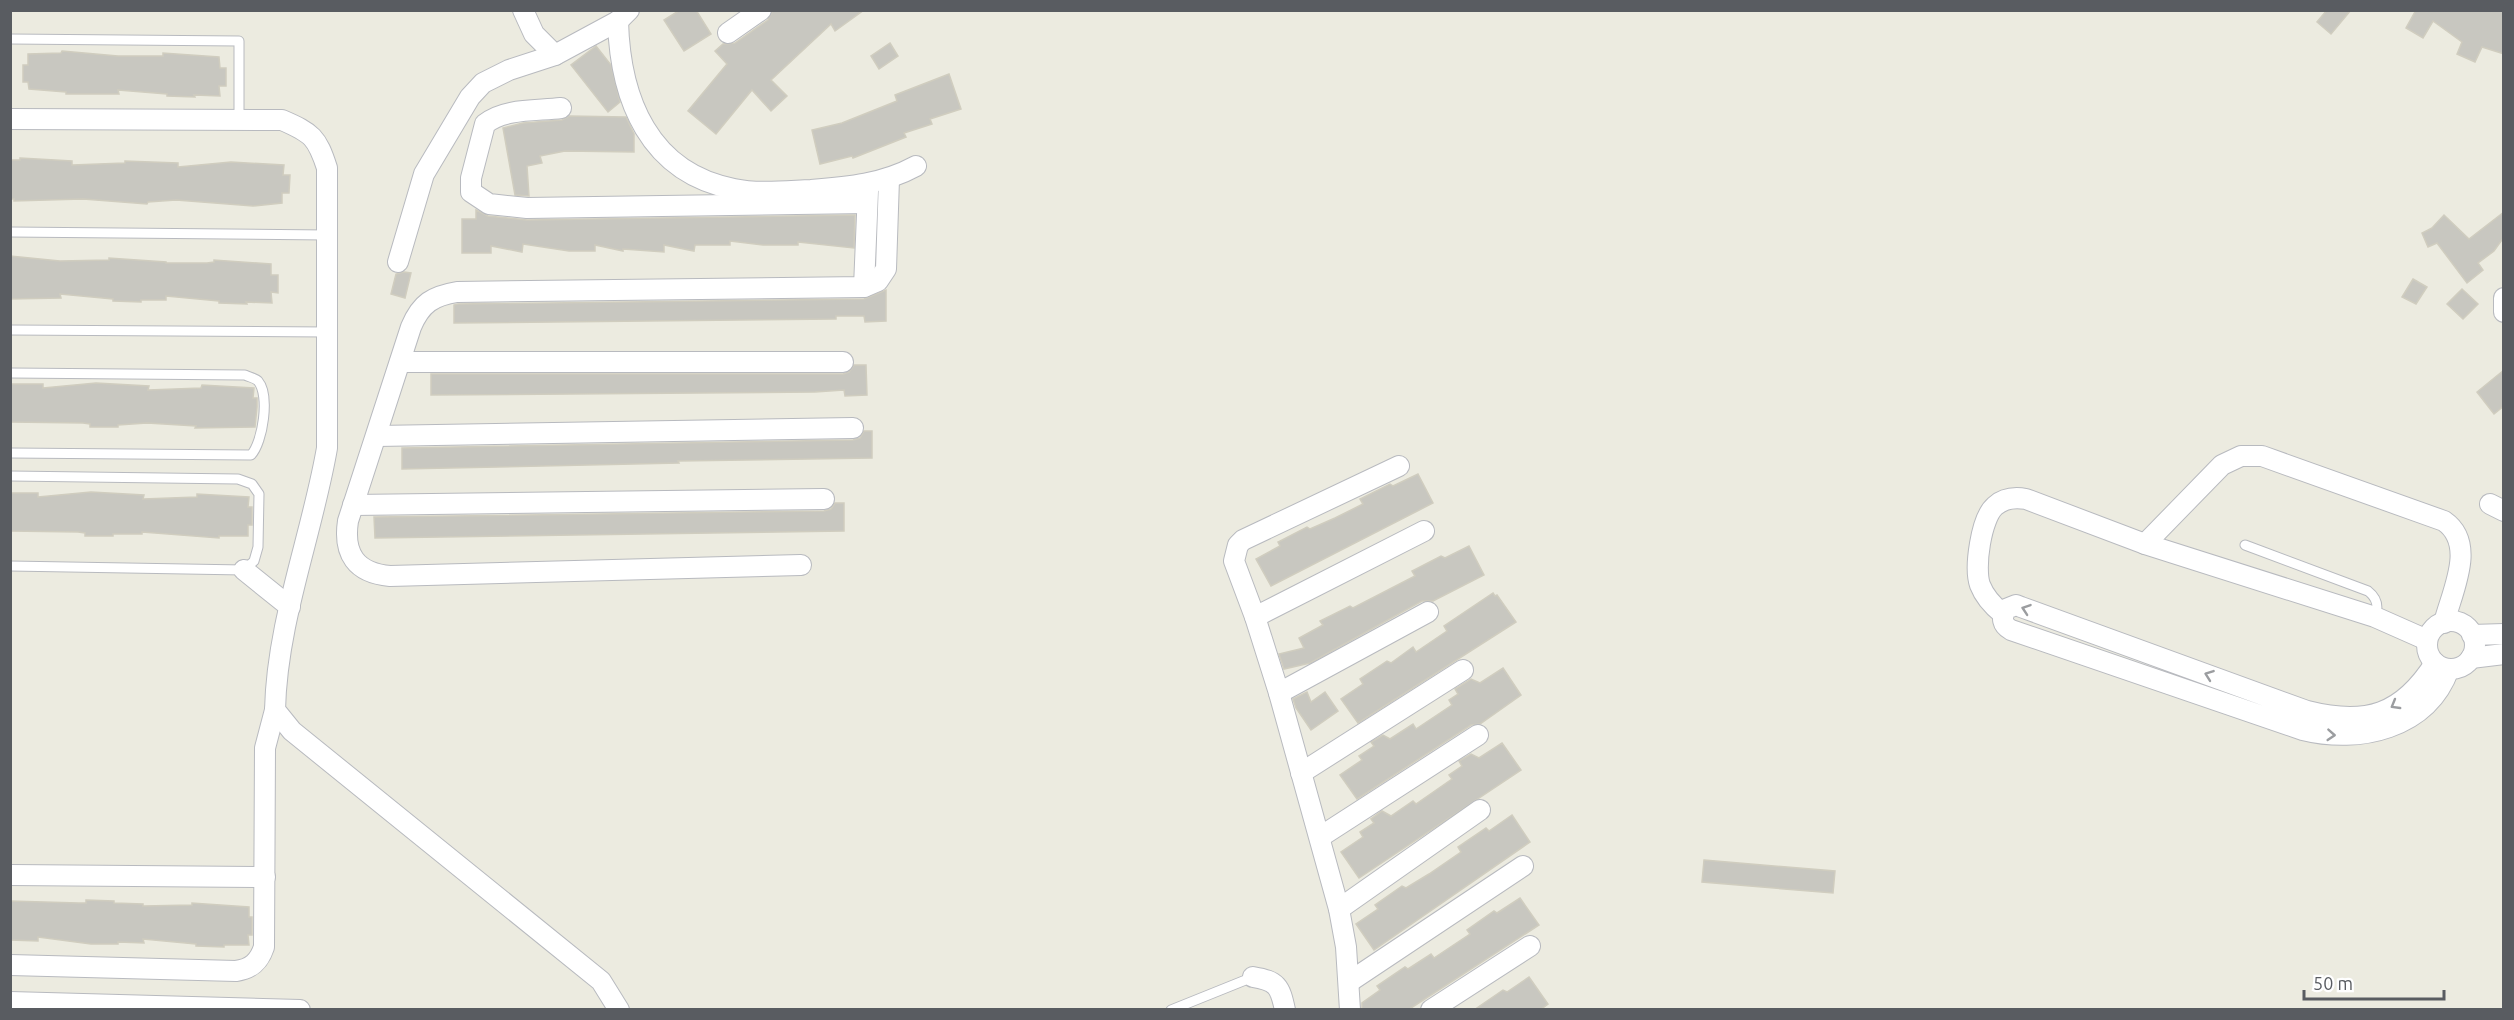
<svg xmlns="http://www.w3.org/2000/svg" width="2514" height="1020" font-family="Ubuntu,sans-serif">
<rect width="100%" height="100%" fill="#ecebe0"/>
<g fill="#c8c7c0" stroke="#d0cdbf" stroke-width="1.5">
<polygon points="680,10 696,10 711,34 684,51 664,20"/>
<polygon points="773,10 864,10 835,31 831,24 771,80 787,96 771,111 752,90 716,134 688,111 727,64 715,51 723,44 735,43 768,20"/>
<polygon points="2327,10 2351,10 2331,34 2317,22"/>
<polygon points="2416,10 2504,10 2504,54 2482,47 2475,62 2457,54 2462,42 2433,21 2423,38 2406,28"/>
<polygon points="890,43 898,56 879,69 871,56"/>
<polygon points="596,46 611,65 620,102 608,112 571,65"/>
<polygon points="62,51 118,56 163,56 163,53 219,57 220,68 226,68 226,86 219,86 220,96 194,95 195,97 167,96 167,94 118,90 119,94 66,94 66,92 29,89 28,82 23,82 23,65 28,65 28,54 61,53"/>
<polygon points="949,74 961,109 930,119 932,124 904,133 906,137 853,158 852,156 820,164 812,130 842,123 897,101 895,95"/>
<polygon points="569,116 626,117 634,134 634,152 565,151 540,156 542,163 527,166 529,196 515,195 503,128 523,123 562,120"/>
<polygon points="20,158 72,161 72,165 125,163 125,161 178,163 178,167 231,162 284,165 283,175 290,175 289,193 282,193 282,203 253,206 176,200 148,202 147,204 83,199 14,201 14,199 10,199 10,160 20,160"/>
<polygon points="476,210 488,216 527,220 855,215 854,248 798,242 798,245 763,245 730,241 730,245 695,245 694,251 664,245 664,252 623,249 623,251 595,245 595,251 569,251 523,244 522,252 491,246 491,253 462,253 462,219 476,219"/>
<polygon points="2504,212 2504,237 2494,251 2478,263 2483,270 2467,283 2437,243 2428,247 2422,233 2432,228 2444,215 2469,239"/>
<polygon points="10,256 60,261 109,260 109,258 166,262 166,263 207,263 214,262 214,260 271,264 271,275 278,275 278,293 271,292 272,303 246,302 247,304 219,303 219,301 166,296 166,300 141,300 141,302 113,301 113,299 60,294 61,298 10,299"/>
<polygon points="404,272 411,273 405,298 391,294 396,274"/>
<polygon points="2413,279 2427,287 2416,304 2402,297"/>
<polygon points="2462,289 2478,304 2463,319 2447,304"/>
<polygon points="886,290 886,321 865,322 864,316 836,316 836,319 454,323 454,305 458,304 864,299"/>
<polygon points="854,365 866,365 867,395 845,396 844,390 815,392 431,395 431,374 843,374 849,372"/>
<polygon points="2504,370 2504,406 2494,414 2477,392"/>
<polygon points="96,383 149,386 148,390 201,388 202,385 254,388 253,398 257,398 257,407 255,427 195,428 196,426 147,423 118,425 118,427 90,427 90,424 83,423 10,422 10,384 43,384 43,388"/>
<polygon points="864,431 872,431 872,458 678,461 679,463 402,469 402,448 853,440 860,438"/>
<polygon points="1418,474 1433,503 1271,586 1256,559 1280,546 1278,542 1307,527 1310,529 1335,518 1363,504 1360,499 1390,484 1393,486"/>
<polygon points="91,492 144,495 143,499 197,497 197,494 249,497 248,507 252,507 252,525 248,525 248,536 219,536 219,538 142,532 142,534 113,534 113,536 85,536 85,533 78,532 10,531 10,493 38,493 38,497"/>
<polygon points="835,503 844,503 844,531 375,538 374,517 824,511 831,509"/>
<polygon points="1469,546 1484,575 1433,601 1422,601 1310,663 1284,669 1279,654 1304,648 1299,638 1323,625 1320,621 1350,606 1353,608 1415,576 1412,571 1441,556 1445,558"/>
<polygon points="1493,593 1495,596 1497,595 1516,622 1358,723 1341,699 1363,684 1360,679 1387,661 1391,663 1413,647 1416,652 1447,631 1444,626"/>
<polygon points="1503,668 1521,695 1480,724 1471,725 1357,799 1340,775 1362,760 1359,756 1374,746 1371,742 1383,735 1390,739 1413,724 1416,729 1452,705 1449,700 1458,694 1455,689 1471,679 1480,683"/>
<polygon points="1307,692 1311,702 1325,692 1338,711 1311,730 1296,708 1293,699"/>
<polygon points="1502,743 1521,770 1359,878 1341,852 1363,837 1360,832 1374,823 1371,819 1382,811 1391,816 1413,801 1416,804 1452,779 1449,775 1462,766 1459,761 1471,754 1479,758"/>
<polygon points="1512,815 1530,842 1374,950 1356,924 1378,909 1375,905 1402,886 1406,888 1429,874 1461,852 1458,847 1486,828 1489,831"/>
<polygon points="1704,860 1835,871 1833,893 1702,882"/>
<polygon points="1520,898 1539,925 1408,1010 1362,1010 1362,1003 1380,990 1377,986 1405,967 1408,969 1431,954 1434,958 1470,934 1467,930 1494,911 1497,913"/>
<polygon points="86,900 114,901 114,903 143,904 143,906 192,905 192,903 249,907 249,917 252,917 252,935 248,935 249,945 224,945 224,947 196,946 196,944 143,939 144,943 118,942 118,944 91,944 38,937 38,941 10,940 10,901 79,903 86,903"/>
<polygon points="1529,977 1548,1004 1540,1010 1474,1010 1503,990 1507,992"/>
</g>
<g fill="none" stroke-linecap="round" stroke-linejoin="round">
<g stroke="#b8babf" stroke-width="11">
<g id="service">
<polyline points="10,39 239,41 239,120"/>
<polyline points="10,232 327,235"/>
<polyline points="10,330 327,332"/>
<path d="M10 373 245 375C249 377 255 378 258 381 270 395 263 442 251 455L10 453"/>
<polyline points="10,476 238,479 252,484 259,494 258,547 254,561 244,570 10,566"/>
<path d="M2245 545 2368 591C2377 598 2379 606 2375 617"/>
<polyline points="1171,1010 1253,977"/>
</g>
</g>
<g stroke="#b8babf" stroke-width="22">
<g id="minor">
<polyline points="523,10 534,34 555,55"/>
<path d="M618 21C620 99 649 173 734 189 758 194 786 191 811 190 849 187 883 184 916 166"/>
<polyline points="728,33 761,10"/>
<path d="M561 108C538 111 504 108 485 124L471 178V192L489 204 527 208 867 203"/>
<path d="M10 119 282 120C312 133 317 137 327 168V448C312 535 277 621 275 710L292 731 601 981 619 1010"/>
<polyline points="398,262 424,174 470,97 483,83 509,70 555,55 618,21 629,10"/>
<polyline points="864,287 868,191"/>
<polyline points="2504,298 2504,312"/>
<polyline points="400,362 843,362"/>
<polyline points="377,436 853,428"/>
<polyline points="2490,504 2504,511"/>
<polyline points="353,505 824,499"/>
<path d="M2145 544 2222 465 2241 456H2262L2444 521C2477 544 2452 591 2444 623"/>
<path d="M801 565 390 576C356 573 343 554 348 521L411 327C421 303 433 296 457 292L864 287 878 281 886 269 889 179"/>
<polyline points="244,570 290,607"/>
<path d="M2003 614C1993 606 1985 598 1980 585 1974 568 1981 518 1995 506 2004 498 2015 497 2026 499L2145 544 2375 617 2427 640"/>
<polyline points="1255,617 1424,531"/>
<circle cx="2451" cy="645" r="24"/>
<polyline points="2472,635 2504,634"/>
<polyline points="2471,658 2504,654"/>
<path d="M2435 663C2402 715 2366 726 2307 711L2021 607 2016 605 2006 609C2001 618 2002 625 2011 630L2303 730C2359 744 2427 729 2449 669"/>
<polyline points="1279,693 1428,612"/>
<polyline points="1301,773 1463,670"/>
<polyline points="1320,837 1478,735"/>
<polyline points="10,875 265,877"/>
<polyline points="1339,909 1480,810"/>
<path d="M10 965 236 971C251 969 259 962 264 947L265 748 275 710"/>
<path d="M1253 977C1277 981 1280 986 1285 1010"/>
<polyline points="1349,982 1523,866"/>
<polyline points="10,1002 300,1010"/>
<polyline points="1350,1010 1346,947 1339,909 1279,693 1255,617 1234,561 1238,545 1243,540 1399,466"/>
<polyline points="1431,1010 1530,946"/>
</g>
</g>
<use href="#service" stroke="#fff" stroke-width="9"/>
<use href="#minor" stroke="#fff" stroke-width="20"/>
</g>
<defs><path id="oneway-chevron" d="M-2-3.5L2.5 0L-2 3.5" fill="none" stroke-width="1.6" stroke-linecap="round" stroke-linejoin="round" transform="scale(1.5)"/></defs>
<g stroke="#9b9da0">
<use href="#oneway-chevron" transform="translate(2026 609) rotate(-161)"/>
<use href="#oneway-chevron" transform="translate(2209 675) rotate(-160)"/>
<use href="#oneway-chevron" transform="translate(2395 705) rotate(150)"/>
<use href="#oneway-chevron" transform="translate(2331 735) rotate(4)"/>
</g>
<rect width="2514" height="1020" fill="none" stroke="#595c61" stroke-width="24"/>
<path d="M2304 990v9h140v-9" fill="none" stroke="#595c61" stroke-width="3"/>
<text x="2313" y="990" font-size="18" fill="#595c61" stroke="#ffffff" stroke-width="4.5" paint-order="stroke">50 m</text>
</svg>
